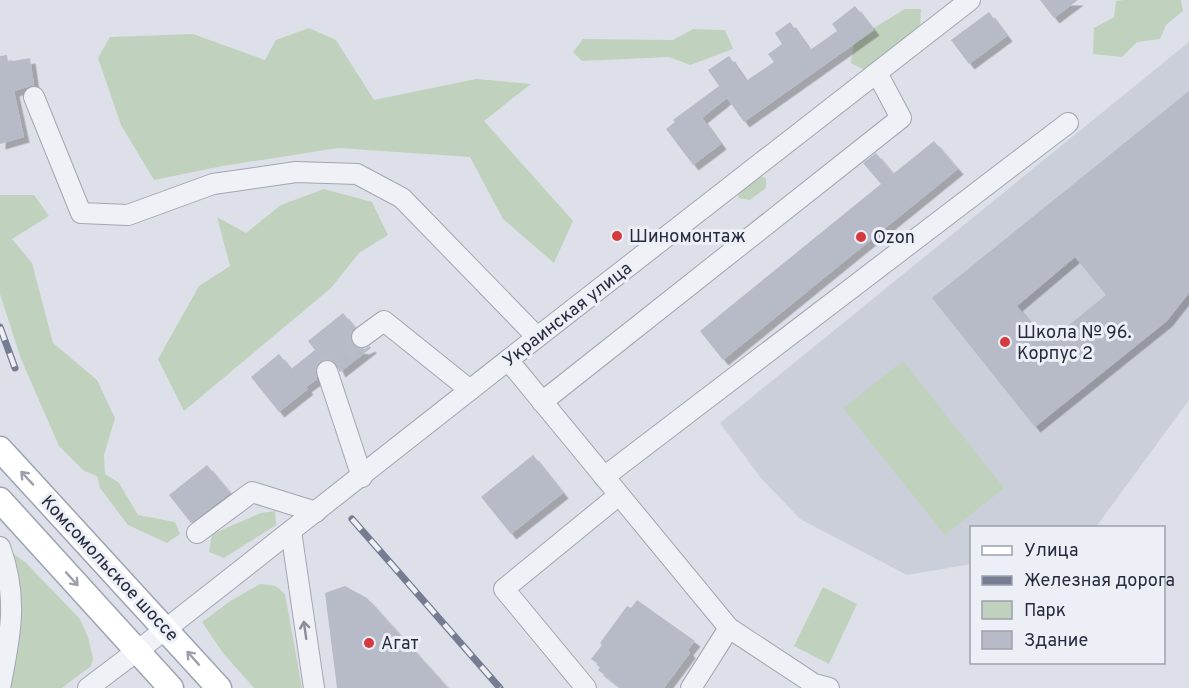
<svg xmlns="http://www.w3.org/2000/svg" width="1189" height="688" font-family="Overpass,sans-serif">
<defs>
<filter id="shadow"><feDropShadow dx="5.5" dy="5.5" stdDeviation="0" flood-color="#0004"/></filter>
</defs>
<rect width="100%" height="100%" fill="#dde0e8"/>
<polygon fill="#cbcfda" points="1189,42 1189,400 1096,527 972,528 971,564 907,575 800,519 761,478 720,423"/>
<g fill="#c0d2be">
<polygon points="1125,0 1181,0 1183,11 1166,25 1160,39 1137,42 1122,57 1093,54 1094,28 1114,17 1116,1"/>
<polygon points="905,9 921,9 920,31 867,71 851,63 854,40"/>
<polygon points="309,28 336,40 374,100 476,79 531,84 484,121 573,221 554,263 503,219 470,157 338,148 223,166 154,180 121,125 98,58 110,37 193,34 265,60 276,40"/>
<polygon points="693,29 725,30 733,49 690,65 669,57 582,61 573,52 583,39 673,40"/>
<polygon points="754,175 766,178 766,188 750,200 738,198 739,186"/>
<polygon points="324,189 372,202 388,235 359,253 331,288 184,411 158,359 199,286 230,266 217,217 246,233 281,205"/>
<polygon points="0,195 34,195 49,216 12,239 32,263 53,343 97,380 115,418 104,455 105,474 119,483 138,515 175,522 180,534 167,543 128,525 100,488 97,476 84,471 59,446 21,359 0,294"/>
<polygon points="903,361 1004,488 945,535 843,408"/>
<polygon points="275,511 276,525 224,558 209,552 212,534 261,513"/>
<path d="M14 554 26 563 80 619 88 637 93 658 91 666 62 688H11C13 660 24 633 21 605 20 587 13 572 14 554Z"/>
<polygon points="260,584 276,586 285,594 302,688 254,688 223,653 202,622 229,602"/>
<polygon points="823,587 857,604 829,664 794,646"/>
</g>
<g fill="#b7bbc8" fill-rule="evenodd" filter="url(#shadow)">
<polygon points="1040,0 1078,0 1054,18"/>
<polygon points="855,6 874,30 744,122 727,98 702,118 721,144 693,165 666,129 675,122 673,120 719,86 708,70 729,56 746,81 774,62 768,54 782,44 775,33 790,22 810,50 837,31 832,24"/>
<polygon points="989,12 1007,36 969,64 951,40"/>
<polygon points="7,55 8,62 30,58 34,85 14,91 24,137 0,144 0,56"/>
<path d="M1189 91V293L1167 321 1035 427 932 298ZM1075 257 1106 295 1047 343 1017 306Z"/>
<polygon points="934,141 958,169 723,360 700,331 881,184 863,163 876,153 893,174"/>
<polygon points="343,313 355,328 350,338 353,344 358,348 364,349 370,346 371,348 340,372 335,362 330,359 324,359 318,363 315,369 317,379 306,387 308,389 279,412 251,377 279,354 291,369 315,350 308,341"/>
<polygon points="533,455 563,493 511,534 481,497"/>
<polygon points="207,465 230,493 191,523 169,495"/>
<polygon points="345,586 367,598 448,688 337,688 325,593"/>
<polygon points="637,600 695,641 688,650 690,653 664,688 621,688 598,670 601,666 591,659 602,645 600,643 627,606 631,608"/>
</g>
<g fill="none" stroke-linecap="round" stroke-linejoin="round">
<polyline stroke="#b8bcc6" stroke-width="20" stroke-dasharray="20 10" stroke-linecap="butt" points="327,371 325,366 362,337"/>
<g stroke="#a2a6b2" stroke-width="22">
<g id="minor">
<polyline points="34,97 81,213 128,215 213,184 296,172 357,174 402,198 537,337"/>
<polyline points="362,337 384,321 470,390"/>
<polyline points="508,360 729,628 814,684 829,688"/>
<polyline points="327,371 362,477"/>
<polyline points="542,402 901,118 877,73"/>
<polyline points="604,477 1068,123"/>
<polyline points="291,531 314,688"/>
<polyline points="197,533 252,492 316,512"/>
<path d="M0 547C19 599 10 637 0 688"/>
<polyline points="88,688 166,629 508,360 970,0"/>
<polyline points="586,688 504,589 619,495"/>
<polyline points="691,688 729,628"/>
</g>
</g>
<g stroke="#9ca3b4" stroke-width="27">
<g id="major">
<polyline points="0,449 219,688"/>
<polyline points="0,500 171,688"/>
</g>
</g>
<use href="#minor" stroke="#f0f1f6" stroke-width="20"/>
<use href="#major" stroke="#fff" stroke-width="24"/>
<g stroke="#767d92" stroke-width="7">
<g id="rail">
<polyline points="0,327 15,368"/>
<polyline points="352,519 500,688"/>
</g>
</g>
<use href="#rail" stroke="#edeff6" stroke-width="4.5" stroke-dasharray="14" stroke-linecap="butt"/>
</g>
<defs><path id="oneway-shaft" d="M-6 0H5M1.5-3L5.5 0L1.5 3" fill="none" stroke-width="1.6" stroke-linecap="round" stroke-linejoin="round" transform="scale(1.5)"/></defs>
<g stroke="#9da0a9">
<use href="#oneway-shaft" transform="translate(27 478) rotate(-133)"/>
<use href="#oneway-shaft" transform="translate(72 579) rotate(48)"/>
<use href="#oneway-shaft" transform="translate(193 658) rotate(-132)"/>
</g>
<use stroke="#8b8e9a" href="#oneway-shaft" transform="translate(305 630) rotate(-98)"/>
<g fill="#d53a3e" stroke="#edeff6" stroke-width="2">
<circle cx="617" cy="236" r="6"/>
<circle cx="861" cy="237" r="6"/>
<circle cx="1005" cy="342" r="6"/>
<circle cx="369" cy="643" r="6"/>
</g>
<g text-anchor="middle" stroke-width="6" stroke-linejoin="round" paint-order="stroke">
<g font-size="18" fill="#262c3f" stroke="#edeff6" text-anchor="start">
<text x="629" y="242">Шиномонтаж</text>
<text x="873" y="243">Ozon</text>
<text x="1017" y="338">Школа № 96.<tspan x="1017" dy="21">Корпус 2</tspan></text>
<text x="381" y="649">Агат</text>
</g>
<g font-size="18" fill="#262c3f" stroke="#edeff6">
<text transform="translate(567 314) rotate(-38)" y="6">Украинская улица</text>
<text transform="translate(110 568) rotate(47)" y="6">Комсомольское шоссе</text>
</g>
</g>
<rect x="970" y="526" width="195" height="138" fill="#edeff6" stroke="#9da1ad" stroke-width="1.5"/>
<rect x="982" y="546" width="30" height="9" fill="#ffffff" stroke="#9da1ad" stroke-width="1.5"/>
<text x="1024" y="556" font-size="18" fill="#262c3f">Улица</text>
<rect x="982" y="576" width="30" height="9" fill="#767d92" stroke="#9da1ad" stroke-width="1.5"/>
<text x="1024" y="586" font-size="18" fill="#262c3f">Железная дорога</text>
<rect x="982" y="601" width="30" height="18" fill="#c0d2be" stroke="#9da1ad" stroke-width="1.5"/>
<text x="1024" y="616" font-size="18" fill="#262c3f">Парк</text>
<rect x="982" y="631" width="30" height="18" fill="#b7bbc8" stroke="#9da1ad" stroke-width="1.5"/>
<text x="1024" y="646" font-size="18" fill="#262c3f">Здание</text>
</svg>
